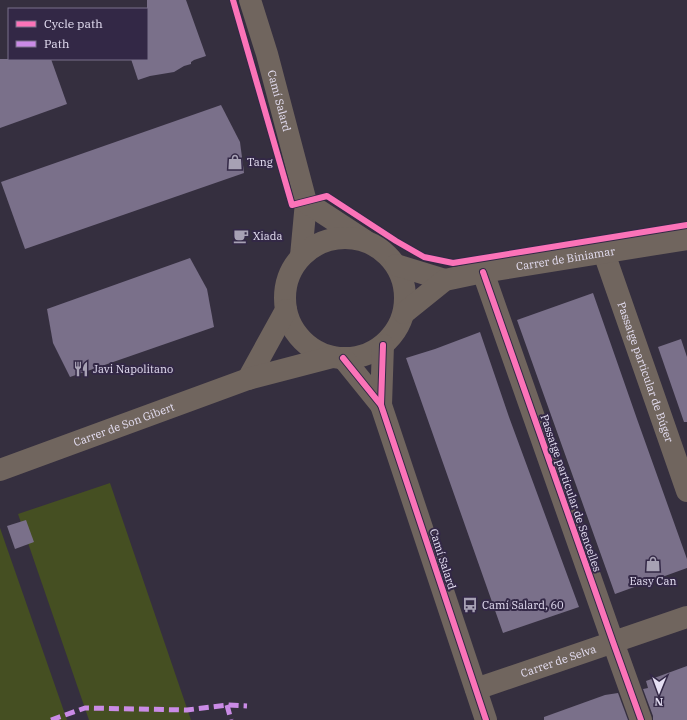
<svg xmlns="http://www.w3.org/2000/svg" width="687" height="720" font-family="'IBM Plex Serif',serif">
<rect width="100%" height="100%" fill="#352f3f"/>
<g fill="#454f22">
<polygon points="110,483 191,720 89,720 18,514"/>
<polygon points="0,528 67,720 0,720"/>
</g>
<g fill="#7a708a">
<polygon points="147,0 186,0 206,56 194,60 191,62 191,64 184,66 174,72 150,76 138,80 131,59 147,59"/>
<polygon points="0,59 51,59 67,104 0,128"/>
<polygon points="221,105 240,142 244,173 25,249 1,182"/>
<polygon points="190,258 207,289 214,327 70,377 53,343 47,309"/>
<polygon points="593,293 637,419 687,559 687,568 615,594 517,320"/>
<polygon points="480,332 509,417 579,607 503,633 406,358 435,349"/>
<polygon points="681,339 687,357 687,422 684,422 658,347"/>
<polygon points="26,520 34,542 15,549 7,526"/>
<polygon points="687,666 687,720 653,720 653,716 643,689 648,688 646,681"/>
<polygon points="618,693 628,720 544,720 544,717 605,695"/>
</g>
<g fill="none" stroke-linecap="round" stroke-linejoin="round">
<g stroke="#70655e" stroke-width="22">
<path id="s1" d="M250 0 267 54 306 202 301 256"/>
<polyline points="306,202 364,240"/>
<circle cx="345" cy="298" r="60"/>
<path id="s2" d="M604 253 687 491"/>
<polyline points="396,265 445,280"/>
<polyline points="483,272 613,642 641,720"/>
<path id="s3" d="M404 313 445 280 483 272 687 239"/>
<polyline points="383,345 381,405 486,720"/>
<polyline points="343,358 381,405"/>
<polyline points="248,379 286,310"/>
<path id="s4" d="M0 470 248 379 332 357"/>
<path id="s5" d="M476 689 687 617"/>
</g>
<g stroke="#ca8be6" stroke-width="5" stroke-dasharray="10 5" stroke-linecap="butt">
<polyline points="227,705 231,720"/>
<polyline points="51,720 85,708 187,710 227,705 247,706"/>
</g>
<g stroke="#332846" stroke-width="8">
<g id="cycleway">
<polyline points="233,0 292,205 327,196 396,241 424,257 453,263 687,225"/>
<polyline points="483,272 613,642 641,720"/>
<polyline points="383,345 381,405 486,720"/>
<polyline points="343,358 381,405"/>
</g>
</g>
<use href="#cycleway" stroke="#fb73b8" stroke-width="6"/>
</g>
<defs>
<g id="shop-bare" transform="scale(1.2)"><path d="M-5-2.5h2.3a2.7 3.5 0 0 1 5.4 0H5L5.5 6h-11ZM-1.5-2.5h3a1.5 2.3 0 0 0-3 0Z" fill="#a7a1b4" stroke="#332846" stroke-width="2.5" paint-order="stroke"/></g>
<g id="cafe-bare" transform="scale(1.2)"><path d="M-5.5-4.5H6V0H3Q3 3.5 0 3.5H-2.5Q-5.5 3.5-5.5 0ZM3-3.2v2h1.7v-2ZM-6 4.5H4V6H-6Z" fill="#a7a1b4" stroke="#332846" stroke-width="2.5" paint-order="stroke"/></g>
<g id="restaurant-bare" transform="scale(1.2)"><path d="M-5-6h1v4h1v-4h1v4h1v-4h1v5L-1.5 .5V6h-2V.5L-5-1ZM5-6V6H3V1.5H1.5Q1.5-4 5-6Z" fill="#a7a1b4" stroke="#332846" stroke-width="2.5" paint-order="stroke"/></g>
<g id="bus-bare" transform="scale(1.2)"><path d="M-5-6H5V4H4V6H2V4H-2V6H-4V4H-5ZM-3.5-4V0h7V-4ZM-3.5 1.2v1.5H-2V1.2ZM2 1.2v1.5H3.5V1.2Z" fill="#a7a1b4" stroke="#332846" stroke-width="2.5" paint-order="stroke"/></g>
</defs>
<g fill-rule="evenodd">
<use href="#shop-bare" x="235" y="162"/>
<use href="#cafe-bare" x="241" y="236"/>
<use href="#restaurant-bare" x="81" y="369"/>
<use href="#shop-bare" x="653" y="564"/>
<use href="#bus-bare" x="470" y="605"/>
</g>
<g text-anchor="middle" stroke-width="4" stroke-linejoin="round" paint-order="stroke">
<g font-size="11" fill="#e5dff3" stroke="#332846">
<text dy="4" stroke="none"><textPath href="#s1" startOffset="105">Camí Salard</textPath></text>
<text dy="4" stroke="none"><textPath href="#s3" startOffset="175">Carrer de Biniamar</textPath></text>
<text dy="4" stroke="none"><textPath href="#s2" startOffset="126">Passatge particular de Búger</textPath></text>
<text dy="4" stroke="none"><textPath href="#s4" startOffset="132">Carrer de Son Gibert</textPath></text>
<text transform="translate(571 493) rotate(71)" y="4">Passatge particular de Sencelles</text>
<text transform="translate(443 559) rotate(72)" y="4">Camí Salard</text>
<text dy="4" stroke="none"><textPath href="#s5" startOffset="87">Carrer de Selva</textPath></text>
</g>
<g font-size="11" fill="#e5dff3" stroke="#332846" text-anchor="start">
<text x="247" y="166">Tang</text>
<text x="253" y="240">Xiada</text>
<text x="93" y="373">Javi Napolitano</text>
<text x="653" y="585" text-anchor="middle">Easy Can</text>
<text x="482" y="609">Camí Salard, 60</text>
</g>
</g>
<rect x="8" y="8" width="140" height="52" fill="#332846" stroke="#7a718b"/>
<rect x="16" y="21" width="20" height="6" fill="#fb73b8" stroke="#7a718b"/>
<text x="44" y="28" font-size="12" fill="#e5dff3">Cycle path</text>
<rect x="16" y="41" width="20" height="6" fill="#ca8be6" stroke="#7a718b"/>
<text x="44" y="48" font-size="12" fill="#e5dff3">Path</text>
<g transform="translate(659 692) rotate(181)" stroke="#332846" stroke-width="3" paint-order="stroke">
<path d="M0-3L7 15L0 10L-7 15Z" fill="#e5dff3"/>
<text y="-6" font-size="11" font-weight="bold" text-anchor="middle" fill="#e5dff3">N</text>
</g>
</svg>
